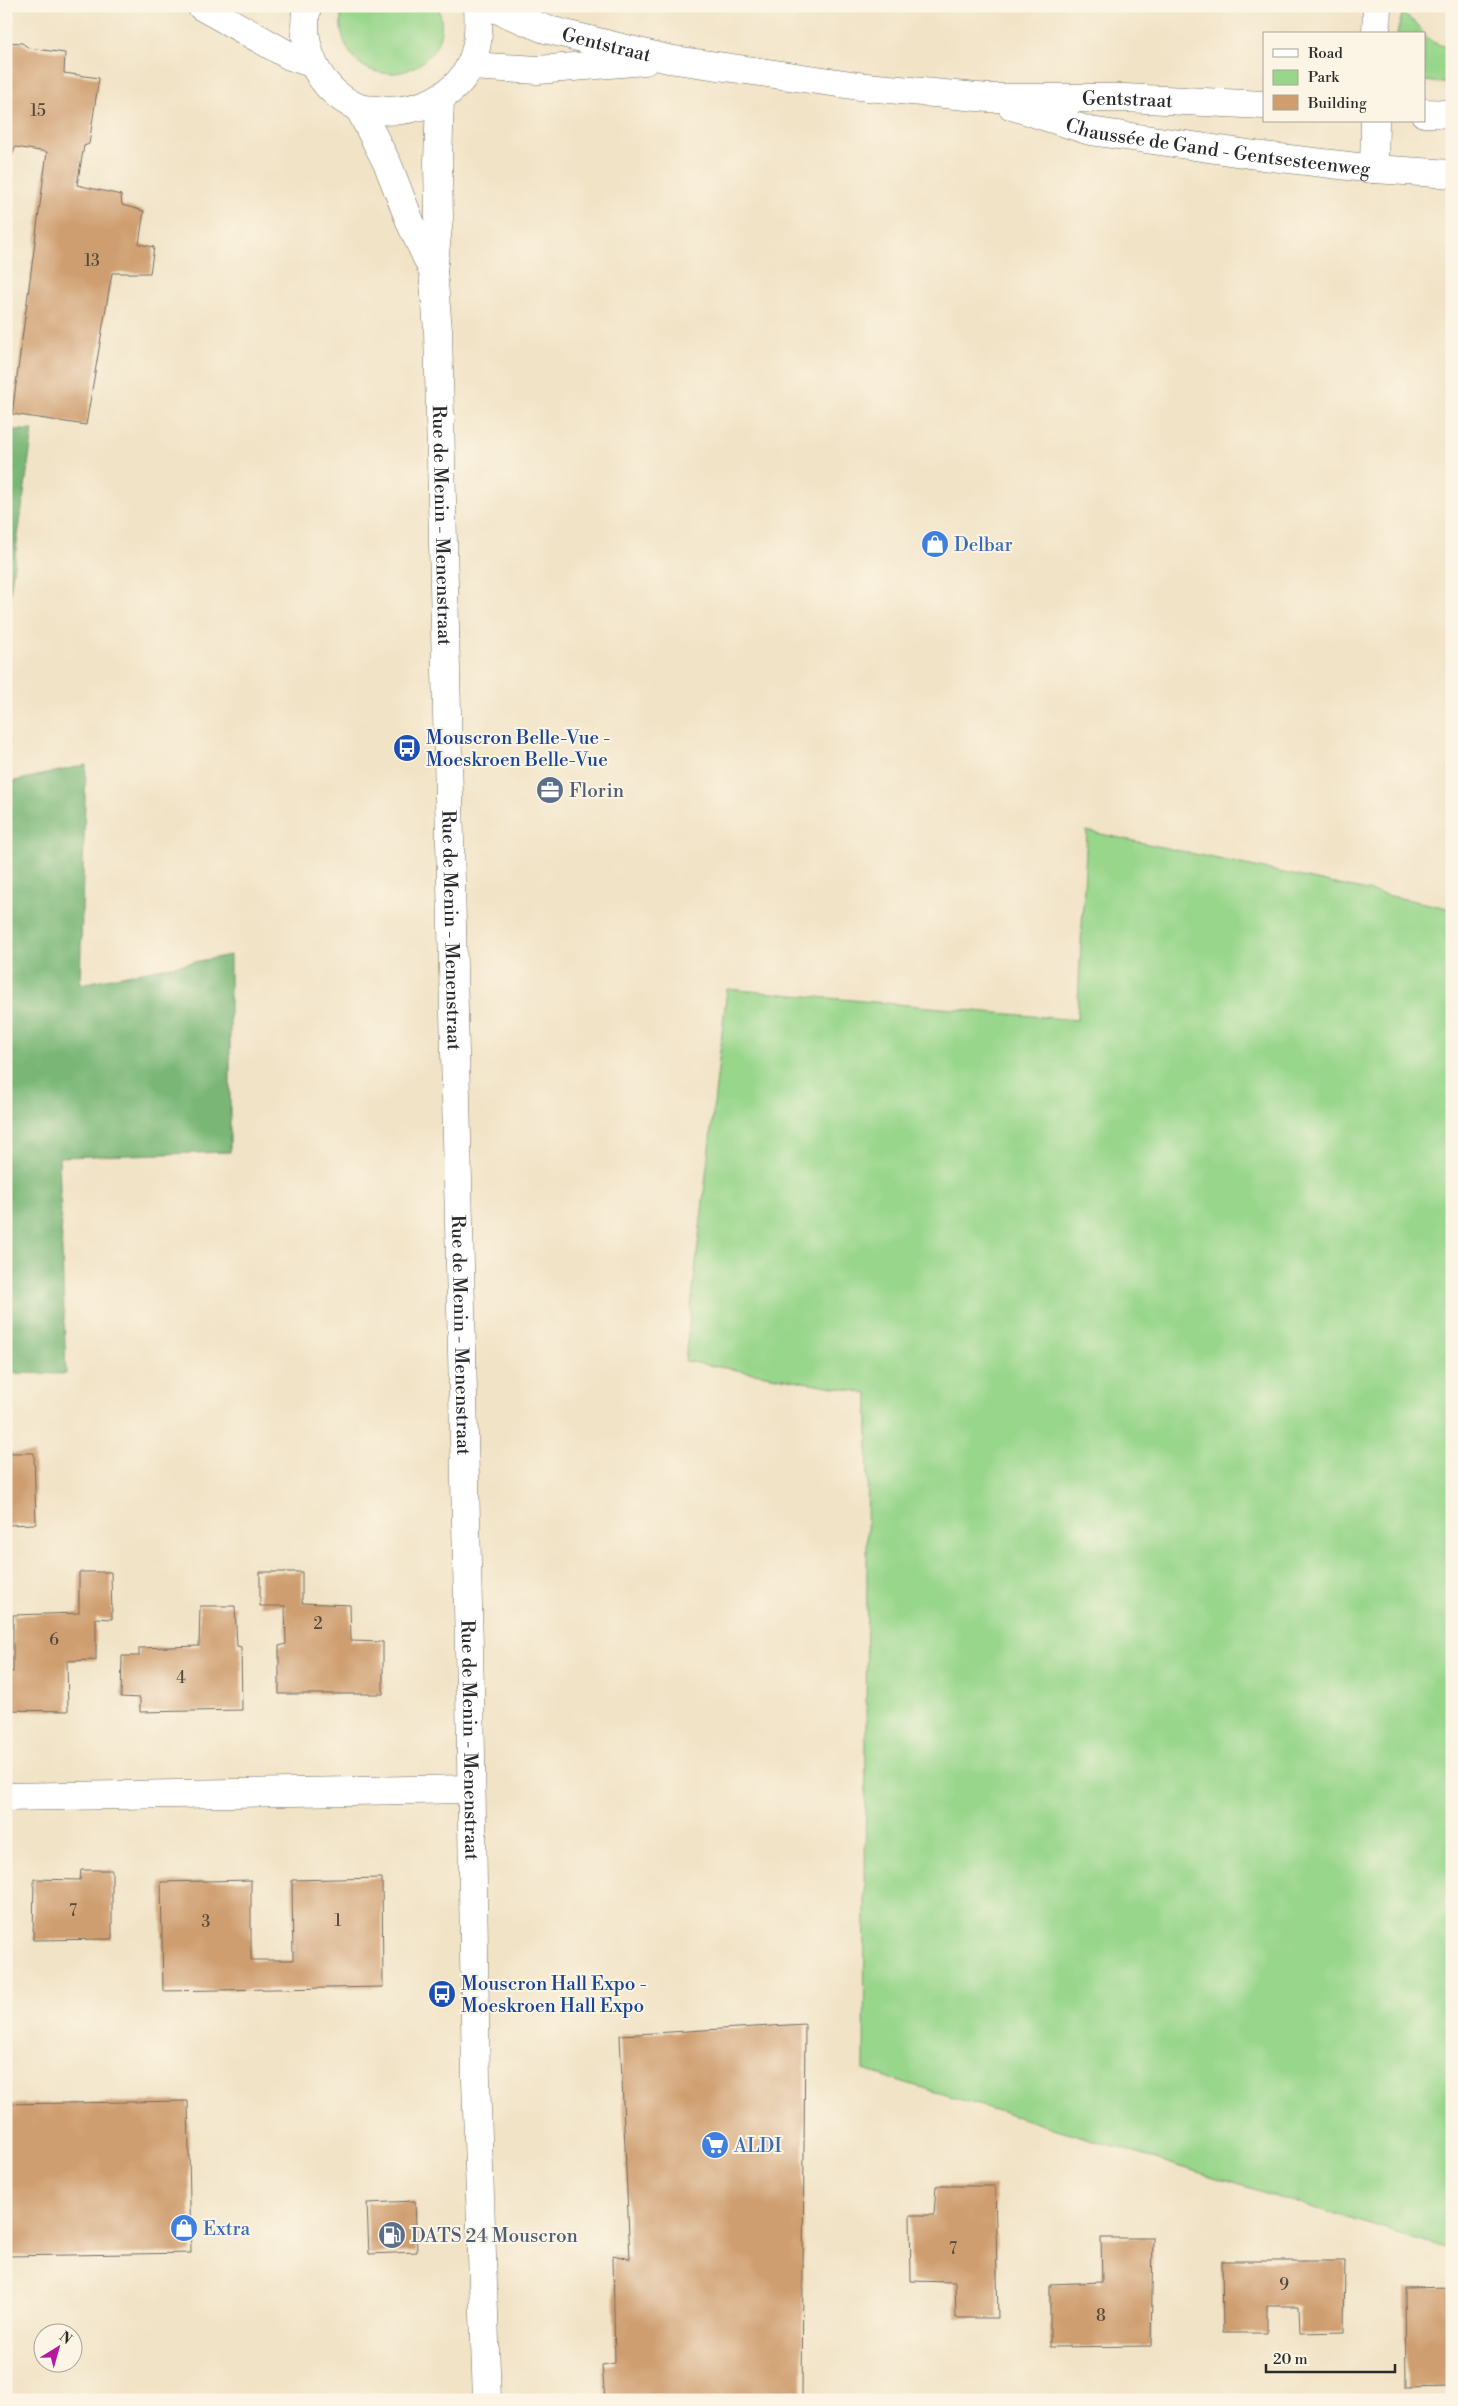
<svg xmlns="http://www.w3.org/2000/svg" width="1458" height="2406" font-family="'Libre Bodoni',serif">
<rect width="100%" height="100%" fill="#fcf5e5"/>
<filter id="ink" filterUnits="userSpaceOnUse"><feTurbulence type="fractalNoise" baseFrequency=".02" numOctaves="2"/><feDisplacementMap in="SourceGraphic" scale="10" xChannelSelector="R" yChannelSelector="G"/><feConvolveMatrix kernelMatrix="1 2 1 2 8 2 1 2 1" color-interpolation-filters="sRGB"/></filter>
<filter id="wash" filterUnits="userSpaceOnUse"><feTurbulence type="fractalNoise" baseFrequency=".0096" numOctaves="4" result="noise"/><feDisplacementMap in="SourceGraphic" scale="20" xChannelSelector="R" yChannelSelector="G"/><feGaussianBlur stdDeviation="1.12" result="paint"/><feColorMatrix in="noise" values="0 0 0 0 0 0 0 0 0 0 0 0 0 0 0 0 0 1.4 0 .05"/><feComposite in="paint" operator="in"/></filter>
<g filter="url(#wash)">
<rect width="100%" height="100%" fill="#f1e3c6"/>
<g fill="#98d68b" stroke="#62805b">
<path d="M344 6H438C460 70 365 102 344 40 340 29 339 17 344 6Z"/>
<polygon points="1402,14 1416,23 1424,34 1397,34"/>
<path d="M1424 34C1430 42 1441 47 1452 47V84L1424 81Z"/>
<polygon points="1087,831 1452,909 1452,2250 864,2070 868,1393 685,1361 727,989 1077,1020"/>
</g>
<g fill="#7ab777" stroke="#527151">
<polygon points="6,430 33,430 6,621"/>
<polygon points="86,765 80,984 230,955 230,1152 59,1157 66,1374 6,1373 6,783"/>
</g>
<g id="blocks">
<g fill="#cf9e6f">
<polygon points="6,42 22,43 29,48 65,53 64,73 99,78 89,144 84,146 77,185 121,195 122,205 144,211 139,244 154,247 150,273 112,273 86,425 12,414 47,152 15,147 12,156 6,155"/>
<polygon points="6,1453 34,1453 36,1524 6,1525"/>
<polygon points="79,1572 111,1572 112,1619 96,1618 96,1660 67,1661 68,1711 6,1710 6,1672 13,1672 13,1615 79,1613"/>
<polygon points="260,1572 302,1572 302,1603 350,1605 351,1641 383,1642 383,1694 279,1694 279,1646 286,1644 285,1606 260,1606"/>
<polygon points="200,1606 235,1606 237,1646 241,1647 242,1710 140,1712 140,1698 121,1697 122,1656 139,1656 139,1648 199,1646"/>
<polygon points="81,1870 112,1870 112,1939 33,1940 34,1879 80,1880"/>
<polygon points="382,1878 383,1987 163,1991 161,1882 251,1880 251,1960 293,1960 292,1880"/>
<polygon points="805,2024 802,2400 605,2400 602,2365 615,2363 613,2255 630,2259 620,2035"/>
<polygon points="188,2101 191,2253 6,2256 6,2104"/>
<polygon points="936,2186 995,2186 998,2318 956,2318 955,2282 911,2281 910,2215 934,2215"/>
<polygon points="415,2201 417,2252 369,2254 367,2203"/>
<polygon points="1101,2238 1153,2238 1151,2346 1050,2347 1050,2284 1102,2282"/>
<polygon points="1222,2261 1345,2261 1344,2332 1300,2333 1299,2306 1267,2306 1267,2333 1223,2333"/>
<polygon points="1452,2287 1452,2387 1406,2388 1405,2288"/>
</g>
</g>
</g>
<g filter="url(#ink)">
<use href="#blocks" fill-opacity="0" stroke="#706b61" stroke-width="1"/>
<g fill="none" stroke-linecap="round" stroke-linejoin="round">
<g stroke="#706b61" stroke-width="29">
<g id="street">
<polyline points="1376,34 1377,6"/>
<polyline points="1374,169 1375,121"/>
<polyline points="6,1797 471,1789"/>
</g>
</g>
<g stroke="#706b61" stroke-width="29">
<g id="secondary">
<path id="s1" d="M440 97 438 163 439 218 433 271 438 330 470 1691 476 2080 487 2400"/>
<polyline points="359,108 388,165 411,224 433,271"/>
</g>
</g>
<g stroke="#706b61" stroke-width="29">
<g id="primary">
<polyline points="201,6 290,56 311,63"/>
<path d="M307 6C299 48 318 89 357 107 363 110 370 109 376 110 412 114 452 101 470 66 479 47 479 26 478 6"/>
<path id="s2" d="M489 6 545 29 668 59 866 87 989 98H1125L1264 105"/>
<polyline points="470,66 538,70 645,61"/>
<path id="s3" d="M1012 106 1090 131 1263 156 1374 169 1452 174"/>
<polyline points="1424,113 1452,114"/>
</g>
</g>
<use href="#street" stroke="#fff" stroke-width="28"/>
<use href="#secondary" stroke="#fff" stroke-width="28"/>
<use href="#primary" stroke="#fff" stroke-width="28"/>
</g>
</g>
<defs>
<g id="shop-disc" transform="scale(1.4375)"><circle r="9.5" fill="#3f7fe0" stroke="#fcf5e5"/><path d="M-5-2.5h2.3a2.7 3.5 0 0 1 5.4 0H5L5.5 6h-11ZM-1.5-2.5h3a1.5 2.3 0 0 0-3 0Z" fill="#fff"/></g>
<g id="bus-disc" transform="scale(1.4375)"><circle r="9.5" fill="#1a4fb4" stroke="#fcf5e5"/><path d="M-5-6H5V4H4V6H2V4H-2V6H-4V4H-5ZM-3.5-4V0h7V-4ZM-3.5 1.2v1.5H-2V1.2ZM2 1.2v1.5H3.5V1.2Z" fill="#fff"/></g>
<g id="office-disc" transform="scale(1.4375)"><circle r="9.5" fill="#5c6f8a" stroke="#fcf5e5"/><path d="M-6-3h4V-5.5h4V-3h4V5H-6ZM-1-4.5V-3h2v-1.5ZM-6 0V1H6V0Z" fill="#fff"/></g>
<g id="supermarket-disc" transform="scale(1.4375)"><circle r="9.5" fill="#3f7fe0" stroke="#fcf5e5"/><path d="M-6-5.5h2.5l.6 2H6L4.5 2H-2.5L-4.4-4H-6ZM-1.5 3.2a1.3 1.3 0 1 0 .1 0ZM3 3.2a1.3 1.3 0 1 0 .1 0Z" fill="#fff"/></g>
<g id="fuel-disc" transform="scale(1.4375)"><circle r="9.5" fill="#5c6f8a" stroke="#fcf5e5"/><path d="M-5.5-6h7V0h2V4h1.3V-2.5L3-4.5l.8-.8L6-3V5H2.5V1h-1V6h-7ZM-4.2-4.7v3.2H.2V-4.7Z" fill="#fff"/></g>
</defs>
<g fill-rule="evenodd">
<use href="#shop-disc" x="935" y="544"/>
<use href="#bus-disc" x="407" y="748"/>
<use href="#office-disc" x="550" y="790"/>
<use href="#bus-disc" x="442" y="1994"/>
<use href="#supermarket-disc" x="715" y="2145"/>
<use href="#shop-disc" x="184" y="2228"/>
<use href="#fuel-disc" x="392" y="2235"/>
</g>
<g text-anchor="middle" stroke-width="4" stroke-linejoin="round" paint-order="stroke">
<g font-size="16" fill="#54483c">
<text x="38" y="116">15</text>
<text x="92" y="266">13</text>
<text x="318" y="1629">2</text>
<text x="54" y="1645">6</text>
<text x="181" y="1683">4</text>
<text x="73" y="1916">7</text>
<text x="338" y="1926">1</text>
<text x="206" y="1927">3</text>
<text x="953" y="2254">7</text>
<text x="1284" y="2290">9</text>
<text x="1101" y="2321">8</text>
</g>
<g font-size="19" fill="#2b2b2b" stroke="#fcf5e5">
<text dy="7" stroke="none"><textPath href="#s2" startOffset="124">Gentstraat</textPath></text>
<text dy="7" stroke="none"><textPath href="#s2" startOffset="649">Gentstraat</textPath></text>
<text dy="7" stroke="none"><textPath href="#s3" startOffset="211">Chaussée de Gand - Gentsesteenweg</textPath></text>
<text dy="7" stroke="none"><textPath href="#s1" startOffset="429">Rue de Menin - Menenstraat</textPath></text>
<text dy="7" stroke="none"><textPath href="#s1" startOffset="834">Rue de Menin - Menenstraat</textPath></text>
<text dy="7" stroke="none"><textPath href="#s1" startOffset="1239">Rue de Menin - Menenstraat</textPath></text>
<text dy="7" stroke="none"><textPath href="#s1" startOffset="1644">Rue de Menin - Menenstraat</textPath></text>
</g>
<g font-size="19" fill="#366cbe" stroke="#fcf5e5" text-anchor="start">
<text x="954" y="551">Delbar</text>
<text x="734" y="2152">ALDI</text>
<text x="203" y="2235">Extra</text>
</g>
<g font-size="19" fill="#164399" stroke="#fcf5e5" text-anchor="start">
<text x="426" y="744">Mouscron Belle-Vue -<tspan x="426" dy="22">Moeskroen Belle-Vue</tspan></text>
<text x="461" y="1990">Mouscron Hall Expo -<tspan x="461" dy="22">Moeskroen Hall Expo</tspan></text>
</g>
<g font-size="19" fill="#4e5e75" stroke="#fcf5e5" text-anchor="start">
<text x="569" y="797">Florin</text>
<text x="411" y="2242">DATS 24 Mouscron</text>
</g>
</g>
<rect width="1458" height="2406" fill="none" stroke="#fcf5e5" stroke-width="25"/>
<rect x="1263" y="32" width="162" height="90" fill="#fcf5e5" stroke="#a8a49b"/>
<rect x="1273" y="49" width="25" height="8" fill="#ffffff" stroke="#a8a49b"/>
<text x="1308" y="58" font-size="15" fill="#2b2b2b">Road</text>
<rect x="1273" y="70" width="25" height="15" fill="#98d68b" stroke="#a8a49b"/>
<text x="1308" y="82" font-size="15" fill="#2b2b2b">Park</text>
<rect x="1273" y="95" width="25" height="15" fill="#cf9e6f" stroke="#a8a49b"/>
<text x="1308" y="108" font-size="15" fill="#2b2b2b">Building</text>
<g transform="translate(58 2348) rotate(37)"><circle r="24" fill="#fcf5e5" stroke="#a8a49b"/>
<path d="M0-4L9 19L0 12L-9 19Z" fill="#b5179e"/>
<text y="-8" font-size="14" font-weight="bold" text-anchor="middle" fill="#2b2b2b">N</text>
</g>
<path d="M1266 2364v8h129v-8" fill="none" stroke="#2b2b2b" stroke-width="2.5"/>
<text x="1273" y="2364" font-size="15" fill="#2b2b2b" stroke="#fcf5e5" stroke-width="4" paint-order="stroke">20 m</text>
</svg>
